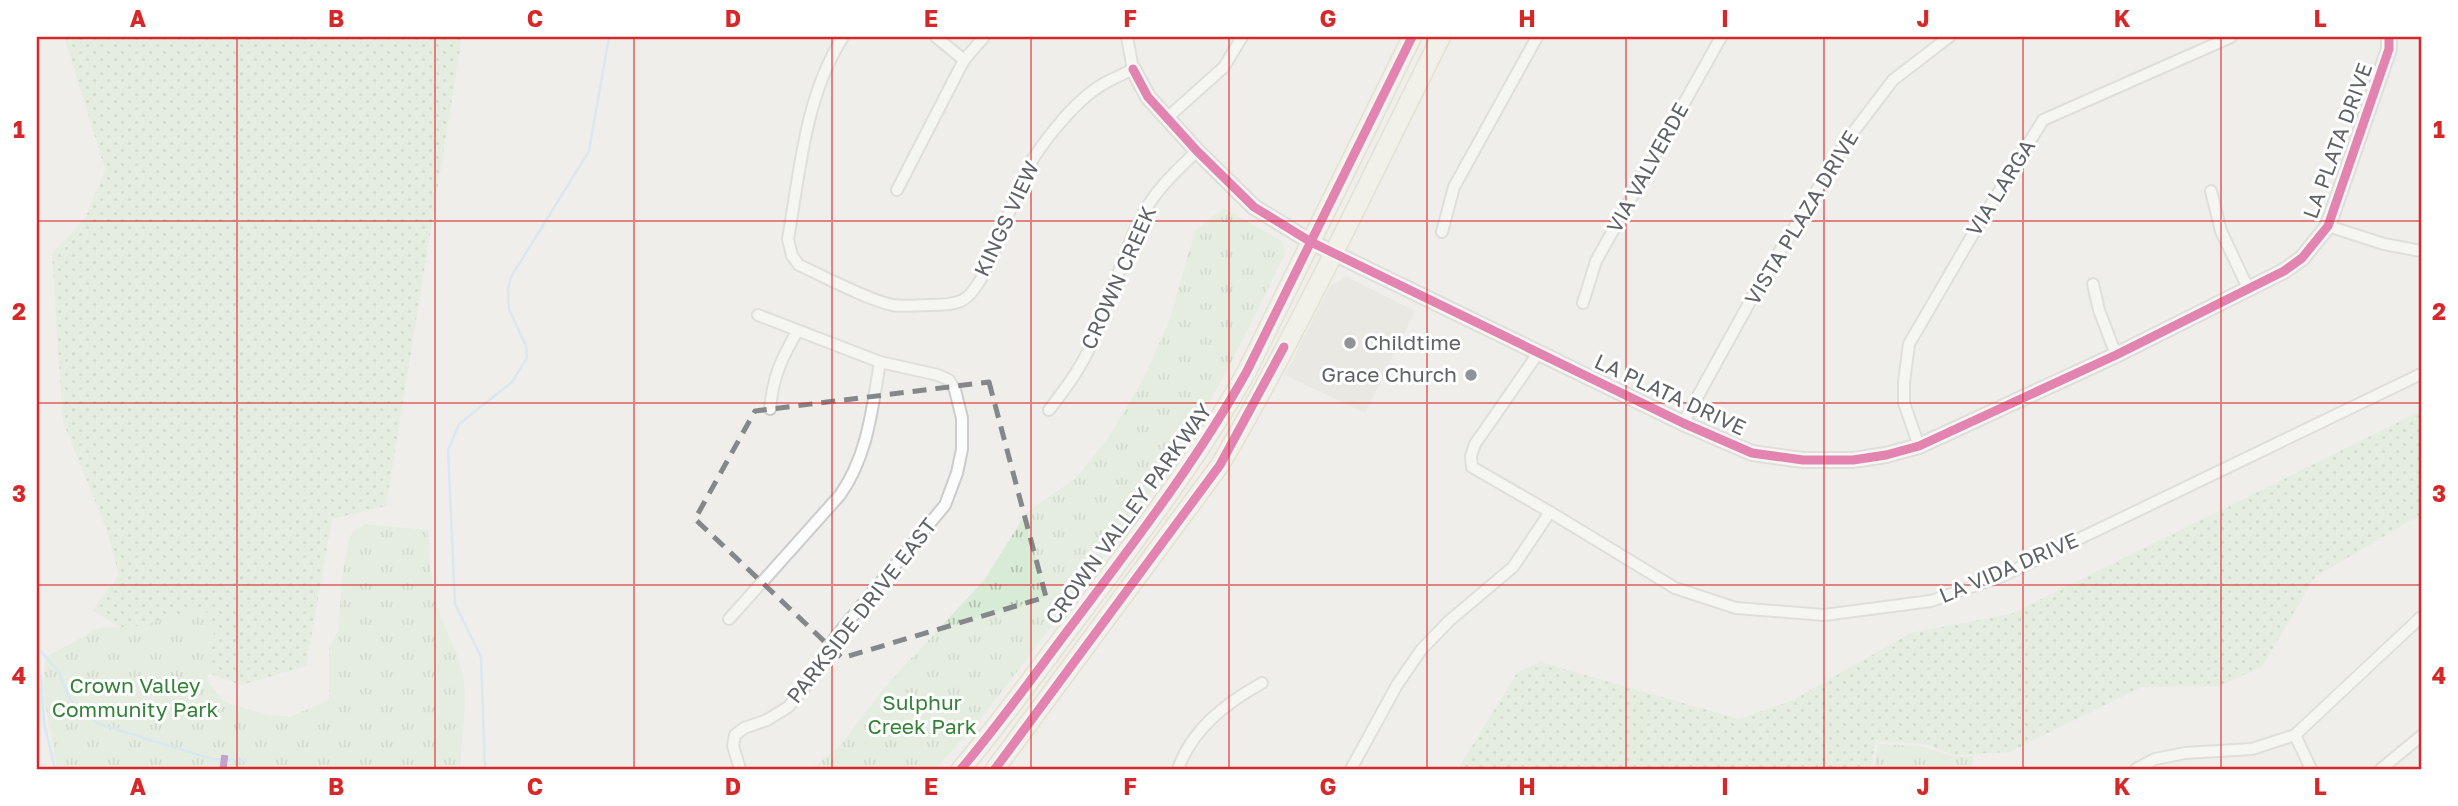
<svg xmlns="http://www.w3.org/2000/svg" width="2458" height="806" font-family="'Golos Text',sans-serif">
<defs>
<pattern id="grass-dots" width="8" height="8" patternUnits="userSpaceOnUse" patternTransform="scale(1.75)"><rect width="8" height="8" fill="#d8ebd6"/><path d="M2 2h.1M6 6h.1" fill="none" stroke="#b2c2b1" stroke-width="1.8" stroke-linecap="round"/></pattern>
<pattern id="park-tufts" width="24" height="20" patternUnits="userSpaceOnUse" patternTransform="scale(1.75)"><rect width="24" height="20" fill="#d8ebd6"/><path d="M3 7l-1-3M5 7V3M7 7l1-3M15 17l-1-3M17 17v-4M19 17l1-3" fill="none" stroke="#b2c2b1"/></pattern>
</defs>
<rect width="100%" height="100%" fill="#efeeea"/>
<polygon fill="#e2e0da" points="1347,277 1415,311 1365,413 1285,375 1331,285"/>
<g fill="url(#grass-dots)">
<path d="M64 37H462L386 506 332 519 306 666 241 685 208 673 206 681 225 702 262 714 290 717 57 769C54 734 37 691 47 657L99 628 118 627 93 610 119 575 107 530 63 422 52 254 86 217 105 169Z"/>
<polygon points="2421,411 2421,517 2413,519 2315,577 2262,667 2218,686 2141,687 2010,752 1954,755 1926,744 1876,741 1870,769 1458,769 1517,673 1540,662 1739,719 1791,701 1911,633 2011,614"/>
</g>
<g fill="url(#park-tufts)">
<polygon points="1223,208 1282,241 1285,254 1229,367 1182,449 1087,580 986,712 936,769 811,769 839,747 884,688 985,579 1026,513 1076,478 1108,438 1144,378 1169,321 1195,231"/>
<path d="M365 524 428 530C430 556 430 586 439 611 446 632 457 650 462 672 470 705 459 737 461 769H57C54 734 37 691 47 657L99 628 140 626 192 611 207 612 215 628 206 681 225 702 262 714 290 717 329 700V649L338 631 343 570 349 538 355 530Z"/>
<polygon points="1878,744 1921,746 1952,756 1974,757 1972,769 1874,769"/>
</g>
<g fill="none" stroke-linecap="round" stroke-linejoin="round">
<g stroke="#bfe0f9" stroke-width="2.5">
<polyline points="37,647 58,671 70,699 86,715 99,724 212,759 246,761"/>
<polyline points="41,676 44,723 55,769"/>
<polyline points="485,769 481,657 455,604 448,450 459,424 512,382 527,358 526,346 509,309 508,289 511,277 589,151 609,37"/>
</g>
<g stroke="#cbcccc" stroke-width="14">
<g id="minor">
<path d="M843 37C805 96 800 171 788 239L792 256 799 265C825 277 866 299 892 305 904 307 917 305 930 305 940 305 951 305 961 301 987 289 1008 210 1020 184 1033 152 1074 100 1105 83 1114 78 1124 74 1133 69L1127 37"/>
<polyline points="936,37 964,60"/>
<polyline points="1167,118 1224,67 1242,37"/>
<polyline points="897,190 964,60 984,37"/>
<polyline points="2211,191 2221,231 2248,288"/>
<polyline points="2328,226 2384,244 2421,251"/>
<polyline points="1442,232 1454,187 1537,37"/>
<polyline points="2093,284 2099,310 2116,355"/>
<polyline points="1583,303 1596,261 1721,37"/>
<polyline points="1539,352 1475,444 1471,456 1472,467 1550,512 1675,588 1736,608 1824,615 1931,601 2000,577 2421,374"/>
<path d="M770 409C773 377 781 359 797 332"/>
<path d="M1049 410C1065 389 1082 367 1092 342 1112 298 1123 249 1147 207 1160 186 1179 168 1197 151"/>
<polyline points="1683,423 1758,287 1848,139 1893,80 1949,37"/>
<polyline points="1919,446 1904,403 1904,382 1909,344 1973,234 2043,120 2231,37"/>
<path d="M729 619 840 495C868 455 872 409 880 362"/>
<polyline points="2295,735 2311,769"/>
<polyline points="740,769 733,746 735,735 744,728 767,720 788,707 806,686 837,635 945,505 957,473 962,449 962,418 955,390 949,380 938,375 880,362 758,315"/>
<path d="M1178 769C1192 729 1226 703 1262 683"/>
<polyline points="1351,769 1397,685 1421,650 1449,621 1513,567 1550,512"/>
<polyline points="2136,769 2155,759 2185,753 2252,749 2295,735 2421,617"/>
<polyline points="2381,769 2421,736"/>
</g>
</g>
<g stroke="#cbcccc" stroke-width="18">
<polyline id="tertiary" points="1133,69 1148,97 1197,151 1254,207 1311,242 1683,423 1752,453 1803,460 1853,460 1886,455 1919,446 2116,355 2284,271 2302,258 2328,226 2389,49 2389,37"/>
</g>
<g stroke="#d7ceb8" stroke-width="21">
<g id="primary">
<path d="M961 769C1002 721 1039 668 1078 617 1138 537 1198 459 1247 371L1412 37"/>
<path d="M995 769 1220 465C1301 327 1369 180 1441 37"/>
</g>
</g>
<use href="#minor" stroke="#fdfcfc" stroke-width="10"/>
<use href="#tertiary" stroke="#fdfcfc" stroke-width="14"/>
<use href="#primary" stroke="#f4f2e9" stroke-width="18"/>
<polyline stroke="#8e44ad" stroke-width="7" stroke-dasharray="14 7" stroke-linecap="butt" points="223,769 225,754"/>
<g stroke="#fff" stroke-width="13">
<g id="cycleway">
<polyline points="1133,69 1148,97 1197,151 1254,207 1311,242 1683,423 1752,453 1803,460 1853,460 1886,455 1919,446 2116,355 2284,271 2302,258 2328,226 2389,49 2389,37"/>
<path d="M961 769C1002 721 1039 668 1078 617 1138 537 1198 459 1247 371L1412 37"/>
<polyline points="995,769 1220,465 1284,347"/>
</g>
</g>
<use href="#cycleway" stroke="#d6006c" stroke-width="9"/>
</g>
<path d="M0 0H2458V806H0ZM989 382 1046 597 842 658 695 519 755 411Z" fill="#efeeea" fill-opacity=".55" fill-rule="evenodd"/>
<path fill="none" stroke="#84888a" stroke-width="5" stroke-dasharray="14 9" stroke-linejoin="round" d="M989 382 1046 597 842 658 695 519 755 411Z"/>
<path fill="none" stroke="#d62828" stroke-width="2" stroke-opacity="0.55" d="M237 37V769M435 37V769M634 37V769M832 37V769M1031 37V769M1229 37V769M1427 37V769M1626 37V769M1824 37V769M2023 37V769M2221 37V769M37 221H2421M37 403H2421M37 585H2421"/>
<g fill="#919496" stroke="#fff" stroke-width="2.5">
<circle cx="1350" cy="343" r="7"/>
<circle cx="1471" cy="375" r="7"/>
</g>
<g text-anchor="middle" stroke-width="6" stroke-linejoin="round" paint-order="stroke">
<g font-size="21" fill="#5f6368" stroke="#fff">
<text transform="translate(2338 141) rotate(-70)" y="7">LA PLATA DRIVE</text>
<text transform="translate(1648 168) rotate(-61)" y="7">VIA VALVERDE</text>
<text transform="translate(2001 188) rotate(-58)" y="7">VIA LARGA</text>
<text transform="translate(1802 218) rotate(-59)" y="7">VISTA PLAZA DRIVE</text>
<text transform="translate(1007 219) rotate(-65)" y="7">KINGS VIEW</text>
<text transform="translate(1119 278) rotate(-66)" y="7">CROWN CREEK</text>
<text transform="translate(1670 395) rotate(25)" y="7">LA PLATA DRIVE</text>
<text transform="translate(1129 514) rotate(-54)" y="7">CROWN VALLEY PARKWAY</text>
<text transform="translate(2009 568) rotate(-23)" y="7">LA VIDA DRIVE</text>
<text transform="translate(862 611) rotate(-52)" y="7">PARKSIDE DRIVE EAST</text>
</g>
<g font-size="21" fill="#5f6368" stroke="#fff" text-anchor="start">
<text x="1364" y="350">Childtime</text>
<text x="1457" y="382" text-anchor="end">Grace Church</text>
</g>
<g font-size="21" fill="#348238" stroke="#fff">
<text x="135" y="693">Crown Valley<tspan x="135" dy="24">Community Park</tspan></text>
<text x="922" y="710">Sulphur<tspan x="922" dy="24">Creek Park</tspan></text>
</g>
</g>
<rect width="2458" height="806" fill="none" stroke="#ffffff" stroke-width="77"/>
<rect x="38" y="38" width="2382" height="730" fill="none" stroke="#d62828" stroke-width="2.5"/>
<g font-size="23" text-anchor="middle" font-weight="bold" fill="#d62828">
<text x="138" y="27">A</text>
<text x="336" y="27">B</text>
<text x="535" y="27">C</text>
<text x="733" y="27">D</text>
<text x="931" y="27">E</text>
<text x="1130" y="27">F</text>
<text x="1328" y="27">G</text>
<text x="1527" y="27">H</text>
<text x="1725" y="27">I</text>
<text x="1923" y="27">J</text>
<text x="2122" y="27">K</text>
<text x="2320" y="27">L</text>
<text x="19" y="138">1</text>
<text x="2439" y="138">1</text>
<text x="19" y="320">2</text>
<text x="2439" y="320">2</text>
<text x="19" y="502">3</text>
<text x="2439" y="502">3</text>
<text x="19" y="684">4</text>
<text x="2439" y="684">4</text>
<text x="138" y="795">A</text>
<text x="336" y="795">B</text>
<text x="535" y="795">C</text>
<text x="733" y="795">D</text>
<text x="931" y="795">E</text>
<text x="1130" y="795">F</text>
<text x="1328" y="795">G</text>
<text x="1527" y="795">H</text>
<text x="1725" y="795">I</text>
<text x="1923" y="795">J</text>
<text x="2122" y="795">K</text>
<text x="2320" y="795">L</text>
</g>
</svg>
